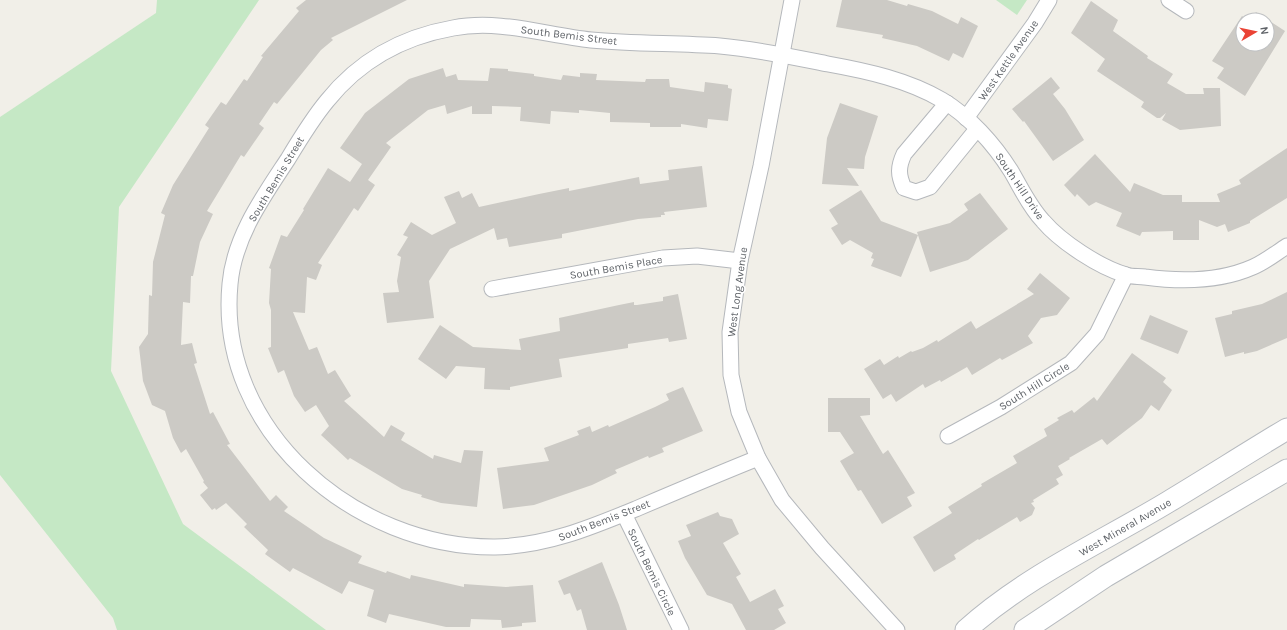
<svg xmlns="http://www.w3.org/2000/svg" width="1287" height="630" font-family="Karla,sans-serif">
<rect width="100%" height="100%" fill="#f1efe8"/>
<g fill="#c5e8c5">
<polygon points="157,0 259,0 119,207 111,371 183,524 326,630 117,630 113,618 0,475 0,117 156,13"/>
<polygon points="996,0 1027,0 1017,15"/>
</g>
<g fill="#cccac5">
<polygon points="306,0 407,0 331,38 333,40 321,50 277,104 274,102 259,124 264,128 244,157 241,155 207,211 213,214 200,242 193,276 191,276 190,303 183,302 181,345 192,343 197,363 194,364 210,414 213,412 230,444 227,445 270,501 276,495 288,507 284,511 324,538 362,556 358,563 386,573 387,571 410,579 411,575 464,587 464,584 506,587 533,585 536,622 522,623 522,626 502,628 501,620 471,619 470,627 446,627 389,614 386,623 367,616 374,590 349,581 342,594 293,568 290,572 265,554 268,550 244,527 247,524 226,503 216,510 215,508 212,510 200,495 208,488 203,482 204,481 186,449 181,453 173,438 165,411 152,405 143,381 139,347 148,334 149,295 152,296 153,262 165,215 161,213 173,185 209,128 205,125 221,102 226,105 244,79 247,81 263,57 261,56 299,11 296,8"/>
<polygon points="842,0 887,0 907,6 908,4 932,11 958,24 961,17 978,26 963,58 953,53 949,61 917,46 882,38 883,35 836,27"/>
<polygon points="1091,1 1118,20 1113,31 1148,56 1147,58 1173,74 1167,83 1186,94 1204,94 1203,88 1220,88 1221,126 1180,130 1162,120 1166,113 1160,118 1157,118 1141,107 1144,102 1097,71 1105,59 1071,33"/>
<polygon points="1256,12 1285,31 1245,96 1217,78 1224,68 1212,61 1242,16 1248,20 1243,20 1243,44 1267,44 1267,20 1251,20"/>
<polygon points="443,68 446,77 456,74 458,80 488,81 490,68 508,69 508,71 534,74 534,76 561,80 563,75 580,77 580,73 597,74 596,80 645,82 646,79 669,79 670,87 704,92 705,82 728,85 728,88 732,89 728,121 708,119 707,128 681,124 681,127 650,127 650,123 610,122 610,113 579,110 579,113 551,111 550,124 520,121 521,107 492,106 492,114 472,114 472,106 447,114 445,105 428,110 386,143 391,147 368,180 375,185 358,211 354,208 318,263 322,265 316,280 307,277 305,313 293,312 309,350 317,347 328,374 335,370 351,396 344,401 384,437 391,425 405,433 401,440 433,459 434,455 461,463 464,450 483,451 477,507 441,503 421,497 422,495 402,489 350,458 348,460 321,435 329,426 316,405 305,412 294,396 284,370 278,373 268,348 271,347 271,310 269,303 271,269 269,268 281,235 287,237 304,210 303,209 328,168 350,182 362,164 340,148 365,113 409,79"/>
<polygon points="1051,77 1060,88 1053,94 1065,109 1084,140 1053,161 1024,121 1023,122 1012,109"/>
<polygon points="840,103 878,116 865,157 864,169 847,168 859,186 822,184 827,138"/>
<polygon points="1287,148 1287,198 1250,221 1250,223 1228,232 1225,224 1217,227 1199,220 1199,240 1173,240 1173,231 1142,232 1140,236 1116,226 1122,213 1096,202 1089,206 1077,194 1075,197 1064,185 1095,154 1130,192 1134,183 1163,195 1182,195 1182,202 1220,202 1217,194 1241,184 1239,180"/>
<polygon points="702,166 707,207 664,212 665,215 661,215 661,217 638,219 562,234 562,238 509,247 507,238 497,240 494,228 450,249 429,281 434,318 387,323 383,293 399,292 397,281 401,257 397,255 408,237 403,235 411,222 432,235 456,223 444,197 459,191 462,198 472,193 479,207 539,194 569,188 569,191 639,177 640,184 669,180 668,170"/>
<polygon points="861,190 881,221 918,235 901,277 871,266 874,259 871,258 873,253 850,240 842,245 831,228 838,224 829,210"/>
<polygon points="980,193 1008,229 968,260 930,272 917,232 950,223 968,210 964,204"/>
<polygon points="1040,273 1070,298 1057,315 1041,318 1028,336 1033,343 1002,360 1000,358 972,375 967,367 941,382 940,380 925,388 923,384 896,402 891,394 883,399 864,369 880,359 884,365 898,356 899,358 911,351 912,352 923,348 937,340 938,342 971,321 976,329 1034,294 1027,289"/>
<polygon points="1287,292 1287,338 1257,351 1244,354 1244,352 1225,357 1215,318 1232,314 1232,311 1262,304"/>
<polygon points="678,294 687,339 669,342 668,338 628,344 628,348 559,359 562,377 510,387 510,390 484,389 485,368 456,366 446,379 418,359 440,325 473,347 521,350 519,339 560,331 559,318 619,305 634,302 634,305 637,305 663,301 663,297"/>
<polygon points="1150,315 1188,331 1178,354 1140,339"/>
<polygon points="1132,353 1166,378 1163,382 1172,390 1159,411 1151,405 1142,418 1107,445 1102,439 1069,458 1070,459 1058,466 1063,475 1056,479 1059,484 1033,500 1034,502 1031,503 1035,508 1032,515 1020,522 1017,517 979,540 978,539 954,555 956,559 934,572 913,537 952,513 948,507 982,486 981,484 1017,463 1013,456 1047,436 1044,429 1059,420 1057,418 1072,410 1074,413 1094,397 1097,401"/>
<polygon points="683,387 703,431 662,448 664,452 649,458 648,456 615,470 617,473 592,485 534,505 503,509 497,468 549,461 544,448 579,435 577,431 590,426 592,432 608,425 609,427 655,407 669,400 666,394"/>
<polygon points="828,398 870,398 870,415 860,416 883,454 888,450 915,493 907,497 912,506 882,524 861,490 858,491 840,461 854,453 840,432 828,432"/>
<polygon points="718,512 720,516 732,519 739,534 723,543 741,574 736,577 750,602 775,589 784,606 778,609 786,623 774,630 746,630 732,604 707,595 685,558 678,541 691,536 686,525"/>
<polygon points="602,562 619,605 627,630 587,630 581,609 577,611 570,593 564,595 558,581"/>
</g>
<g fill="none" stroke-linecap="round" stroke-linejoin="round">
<g stroke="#b5b8bc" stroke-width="17">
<g id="street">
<polyline points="792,0 761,166 740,261 730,332 731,375 739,412 758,458 782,500 822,548 897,630"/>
<polyline points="1169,0 1186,11"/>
<path d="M947 103 904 154C898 167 898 175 904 188L916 192 930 187 977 129"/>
<polyline points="966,118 1035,23 1049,0"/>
<polyline points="492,289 663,258 697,256 740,261"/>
<polyline points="948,436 1001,407 1071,363 1097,334 1126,275"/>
<path d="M758 458C718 474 678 491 638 508 592 527 547 546 495 547 356 548 216 431 230 284 234 237 263 197 288 159 300 139 312 119 327 101 359 61 402 37 453 28 499 19 545 35 591 40 634 44 677 43 720 46 756 49 793 57 828 64 867 71 908 80 942 100 969 116 994 144 1011 171 1021 188 1029 206 1043 221 1061 242 1099 267 1126 275 1132 277 1139 276 1145 277 1182 282 1219 282 1253 267 1265 262 1276 253 1287 246"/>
<polyline points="624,514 681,630"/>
</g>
</g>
<g stroke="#b6babf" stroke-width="23">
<g id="secondary">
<path d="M966 630C1026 576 1100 543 1168 502 1208 478 1247 453 1287 429"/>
<polyline points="1025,630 1106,576 1287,470"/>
</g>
</g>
<use href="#street" stroke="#fff" stroke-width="15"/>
<use href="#secondary" stroke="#fff" stroke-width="21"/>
</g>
<g text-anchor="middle" stroke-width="3" stroke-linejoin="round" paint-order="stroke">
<g font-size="11" fill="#5f6368" stroke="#fff">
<text transform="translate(569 35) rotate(7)" y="4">South Bemis Street</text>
<text transform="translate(1008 60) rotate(-55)" y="4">West Kettle Avenue</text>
<text transform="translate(276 179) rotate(-59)" y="4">South Bemis Street</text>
<text transform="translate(1020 186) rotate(56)" y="4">South Hill Drive</text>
<text transform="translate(616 267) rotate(-10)" y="4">South Bemis Place</text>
<text transform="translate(737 292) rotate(-82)" y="4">West Long Avenue</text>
<text transform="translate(1034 386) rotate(-32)" y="4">South Hill Circle</text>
<text transform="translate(604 520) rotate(-21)" y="4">South Bemis Street</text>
<text transform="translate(1125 527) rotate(-30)" y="4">West Mineral Avenue</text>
<text transform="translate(652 572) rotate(64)" y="4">South Bemis Circle</text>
</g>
</g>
<g transform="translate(1255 32) rotate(81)"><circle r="19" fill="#ffffff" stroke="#bfc1c3"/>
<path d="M0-3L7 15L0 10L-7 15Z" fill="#ea4335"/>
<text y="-6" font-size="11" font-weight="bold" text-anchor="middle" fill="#5f6368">N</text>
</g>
</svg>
